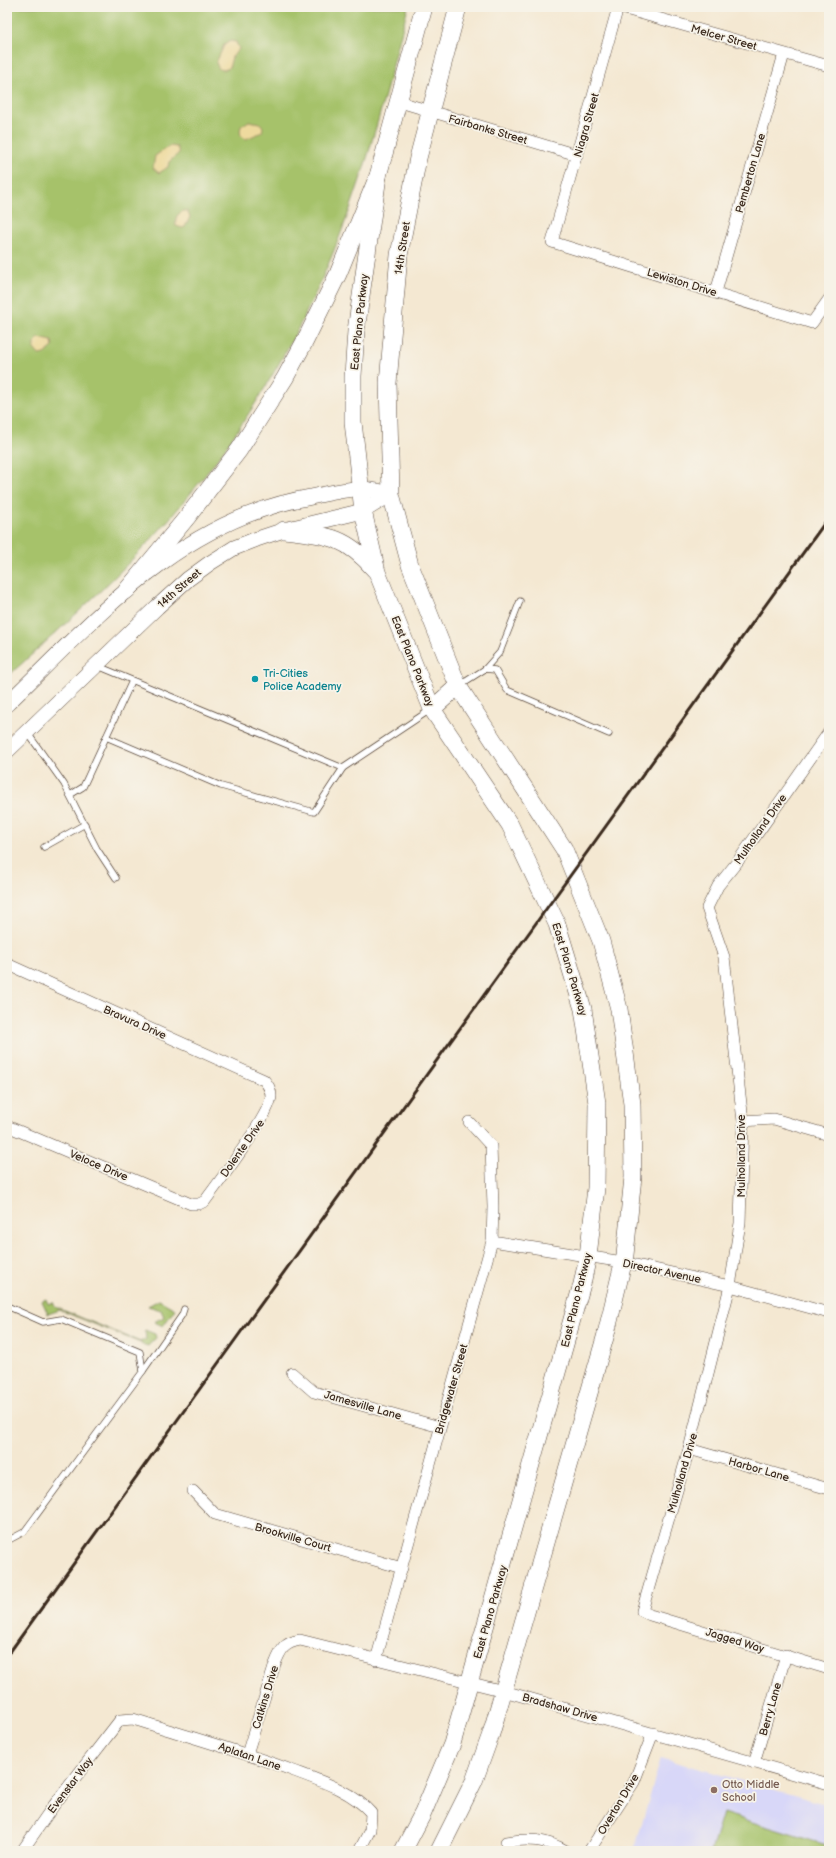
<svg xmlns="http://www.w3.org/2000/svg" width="836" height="1858" font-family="'Balsamiq Sans',sans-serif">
<rect width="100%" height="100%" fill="#f7f3e8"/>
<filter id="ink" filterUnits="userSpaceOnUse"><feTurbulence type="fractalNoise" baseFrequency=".025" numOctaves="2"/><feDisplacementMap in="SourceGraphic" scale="8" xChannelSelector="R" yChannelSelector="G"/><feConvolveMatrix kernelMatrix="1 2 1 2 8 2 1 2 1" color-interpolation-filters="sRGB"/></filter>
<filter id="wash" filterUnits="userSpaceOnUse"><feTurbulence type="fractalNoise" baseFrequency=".012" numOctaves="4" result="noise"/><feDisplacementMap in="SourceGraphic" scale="16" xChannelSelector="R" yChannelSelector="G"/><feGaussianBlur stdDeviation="0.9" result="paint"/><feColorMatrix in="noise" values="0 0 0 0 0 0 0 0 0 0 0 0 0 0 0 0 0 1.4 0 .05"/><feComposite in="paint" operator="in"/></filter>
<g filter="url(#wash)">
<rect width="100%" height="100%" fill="#f4e8d2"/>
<polygon fill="#d8d7f8" points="661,1758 829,1805 829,1851 634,1851"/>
<g fill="#a6c26a" stroke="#707644">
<path d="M7 7H408C388 84 369 163 339 238 305 326 251 420 191 493 137 561 71 619 7 677Z"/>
<polygon points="46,1299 48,1304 53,1302 55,1307 140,1342 146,1339 145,1330 155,1334 156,1338 148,1346 60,1310 48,1314 42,1301"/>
<polygon points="159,1300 175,1309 163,1326 154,1322 164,1317 161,1310 148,1306"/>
<polygon points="723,1813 829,1846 829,1851 711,1851"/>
</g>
<g fill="#eeda9e" stroke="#94825e">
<polygon points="230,41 236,42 239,49 232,57 229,68 224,70 219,69 216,63 224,45"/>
<polygon points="249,121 260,123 263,127 262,132 246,139 241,136 240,131 241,126"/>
<polygon points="169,146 177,147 179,153 169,162 168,167 159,173 153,168 155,156"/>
<path d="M183 211H187L190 217 185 227 182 228 176 226C175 218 176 215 183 211Z"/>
<polygon points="39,338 52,341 53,347 44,354 39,355 34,349 34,343"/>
</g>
</g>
<g filter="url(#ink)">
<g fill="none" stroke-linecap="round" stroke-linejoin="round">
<g stroke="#574639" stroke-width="7">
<g id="service">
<polyline points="98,666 343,768 430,710"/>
<polyline points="485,669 495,670 507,690 609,734"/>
<polyline points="460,685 485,669 500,652 520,601"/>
<polyline points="27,732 64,784 97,849 116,878"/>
<polyline points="106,737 221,786 314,812 343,768"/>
<polyline points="70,795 83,787 132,681"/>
<polyline points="44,847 85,824"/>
<polyline points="7,1306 43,1322 61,1319 140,1352 143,1371 24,1532 7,1541"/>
<polyline points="143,1371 182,1315 184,1309"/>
</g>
</g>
<g stroke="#574639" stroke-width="12">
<g id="minor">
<polyline points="618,7 552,242 812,323 829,299"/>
<polyline points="618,7 829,66"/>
<polyline points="400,102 577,155"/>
<polyline points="716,292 784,54"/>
<polyline points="829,732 738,861 718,886 707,908 724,957 743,1121 740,1223 730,1286 689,1449 642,1611 650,1615 829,1669"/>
<path d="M7 964 264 1080C268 1085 271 1089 271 1096 271 1114 218 1183 205 1201L199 1204H191L7 1126"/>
<polyline points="743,1121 774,1119 829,1135"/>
<polyline points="492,1241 623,1262 730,1286 829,1313"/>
<polyline points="292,1373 314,1392 440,1427"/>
<polyline points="689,1449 829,1489"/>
<polyline points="193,1491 215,1514 402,1568"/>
<polyline points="376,1660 492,1241 493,1207 491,1146 469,1122"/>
<path d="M247 1754 275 1664C281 1649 284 1643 300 1640L504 1691 829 1784"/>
<polyline points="754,1763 786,1655"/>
<path d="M506 1842C528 1838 546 1839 566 1851"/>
<path d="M22 1851 54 1805 120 1720 133 1719C187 1736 241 1751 294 1771 321 1781 352 1791 371 1813L370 1830 359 1851"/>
<polyline points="589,1851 634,1782 653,1733"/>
</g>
</g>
<g stroke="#574639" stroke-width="16">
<g id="secondary">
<path d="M7 704C97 617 181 519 311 497 326 494 343 489 359 489 369 488 381 492 391 494"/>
<polyline points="7,751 157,607 188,579 210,563 234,548 257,539 284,530 363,511 391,494"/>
</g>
</g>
<g stroke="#574639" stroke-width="18">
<g id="primary">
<polyline points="378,176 356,331 353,376 353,422 363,511 377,572 432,709 510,825 557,924 583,1009 597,1103 596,1188 588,1256 582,1284 452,1744 423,1813 403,1851"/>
<path d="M284 530C327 535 346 536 375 570"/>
<polyline points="127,590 188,516 239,450 285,378 305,341 338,274 378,176 424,7"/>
<polyline points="432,709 458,686"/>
<polyline points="439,1851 474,1781 491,1734 606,1334 625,1255 633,1177 632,1104 619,1009 601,941 564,849 458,686 410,565 391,494 388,383 399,255 418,158 458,7"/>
</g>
</g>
<use href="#service" stroke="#fff" stroke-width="5.5"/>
<use href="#minor" stroke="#fff" stroke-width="11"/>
<use href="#secondary" stroke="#fff" stroke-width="15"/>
<use href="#primary" stroke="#fff" stroke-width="17"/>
<polyline stroke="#3b2a1e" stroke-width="3" points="7,1656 829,517"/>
</g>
</g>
<circle fill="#0f9aa8" stroke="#f7f3e8" stroke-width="1.5" cx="255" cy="679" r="4"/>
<circle fill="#8d6e63" stroke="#f7f3e8" stroke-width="1.5" cx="714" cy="1790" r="4"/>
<g text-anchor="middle" stroke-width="3.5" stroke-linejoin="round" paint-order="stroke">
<g font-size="11" fill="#3b2a1e" stroke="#f7f3e8">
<text transform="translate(724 37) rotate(16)" y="4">Melcer Street</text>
<text transform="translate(586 125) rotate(-74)" y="4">Niagra Street</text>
<text transform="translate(488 129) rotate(16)" y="4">Fairbanks Street</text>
<text transform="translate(750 173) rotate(-74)" y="4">Pemberton Lane</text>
<text transform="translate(402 248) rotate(-81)" y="4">14th Street</text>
<text transform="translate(682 282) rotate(17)" y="4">Lewiston Drive</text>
<text transform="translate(359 322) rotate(-84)" y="4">East Plano Parkway</text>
<text transform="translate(179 588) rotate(-41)" y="4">14th Street</text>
<text transform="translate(413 661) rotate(68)" y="4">East Plano Parkway</text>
<text transform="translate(760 829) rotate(-55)" y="4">Mulholland Drive</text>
<text transform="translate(570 969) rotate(73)" y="4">East Plano Parkway</text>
<text transform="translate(135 1022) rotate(24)" y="4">Bravura Drive</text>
<text transform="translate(242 1148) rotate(-55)" y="4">Dolente Drive</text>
<text transform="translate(741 1156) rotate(-90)" y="4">Mulholland Drive</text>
<text transform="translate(99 1165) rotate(23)" y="4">Veloce Drive</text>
<text transform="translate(662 1271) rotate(12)" y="4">Director Avenue</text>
<text transform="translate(576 1300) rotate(-76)" y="4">East Plano Parkway</text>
<text transform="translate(451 1389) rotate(-74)" y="4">Bridgewater Street</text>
<text transform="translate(363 1405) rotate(16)" y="4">Jamesville Lane</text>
<text transform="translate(759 1469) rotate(16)" y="4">Harbor Lane</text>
<text transform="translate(682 1473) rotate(-74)" y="4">Mulholland Drive</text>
<text transform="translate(293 1537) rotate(16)" y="4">Brookville Court</text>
<text transform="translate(490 1612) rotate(-74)" y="4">East Plano Parkway</text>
<text transform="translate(735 1640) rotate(17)" y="4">Jagged Way</text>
<text transform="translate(265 1697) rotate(-73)" y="4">Catkins Drive</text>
<text transform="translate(560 1707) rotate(16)" y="4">Bradshaw Drive</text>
<text transform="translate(770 1709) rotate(-74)" y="4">Berry Lane</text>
<text transform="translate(250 1756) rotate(19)" y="4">Aplatan Lane</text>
<text transform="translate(70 1785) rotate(-53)" y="4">Evenstar Way</text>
<text transform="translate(618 1804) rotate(-59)" y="4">Overton Drive</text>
</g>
<g font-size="11" fill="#0d838f" stroke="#f7f3e8" text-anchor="start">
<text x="263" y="677">Tri-Cities<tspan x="263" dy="13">Police Academy</tspan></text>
</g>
<g font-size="11" fill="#785e54" stroke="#f7f3e8" text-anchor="start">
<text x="722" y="1788">Otto Middle<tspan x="722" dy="13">School</tspan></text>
</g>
</g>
<rect width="836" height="1858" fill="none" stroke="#f7f3e8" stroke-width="24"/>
</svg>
